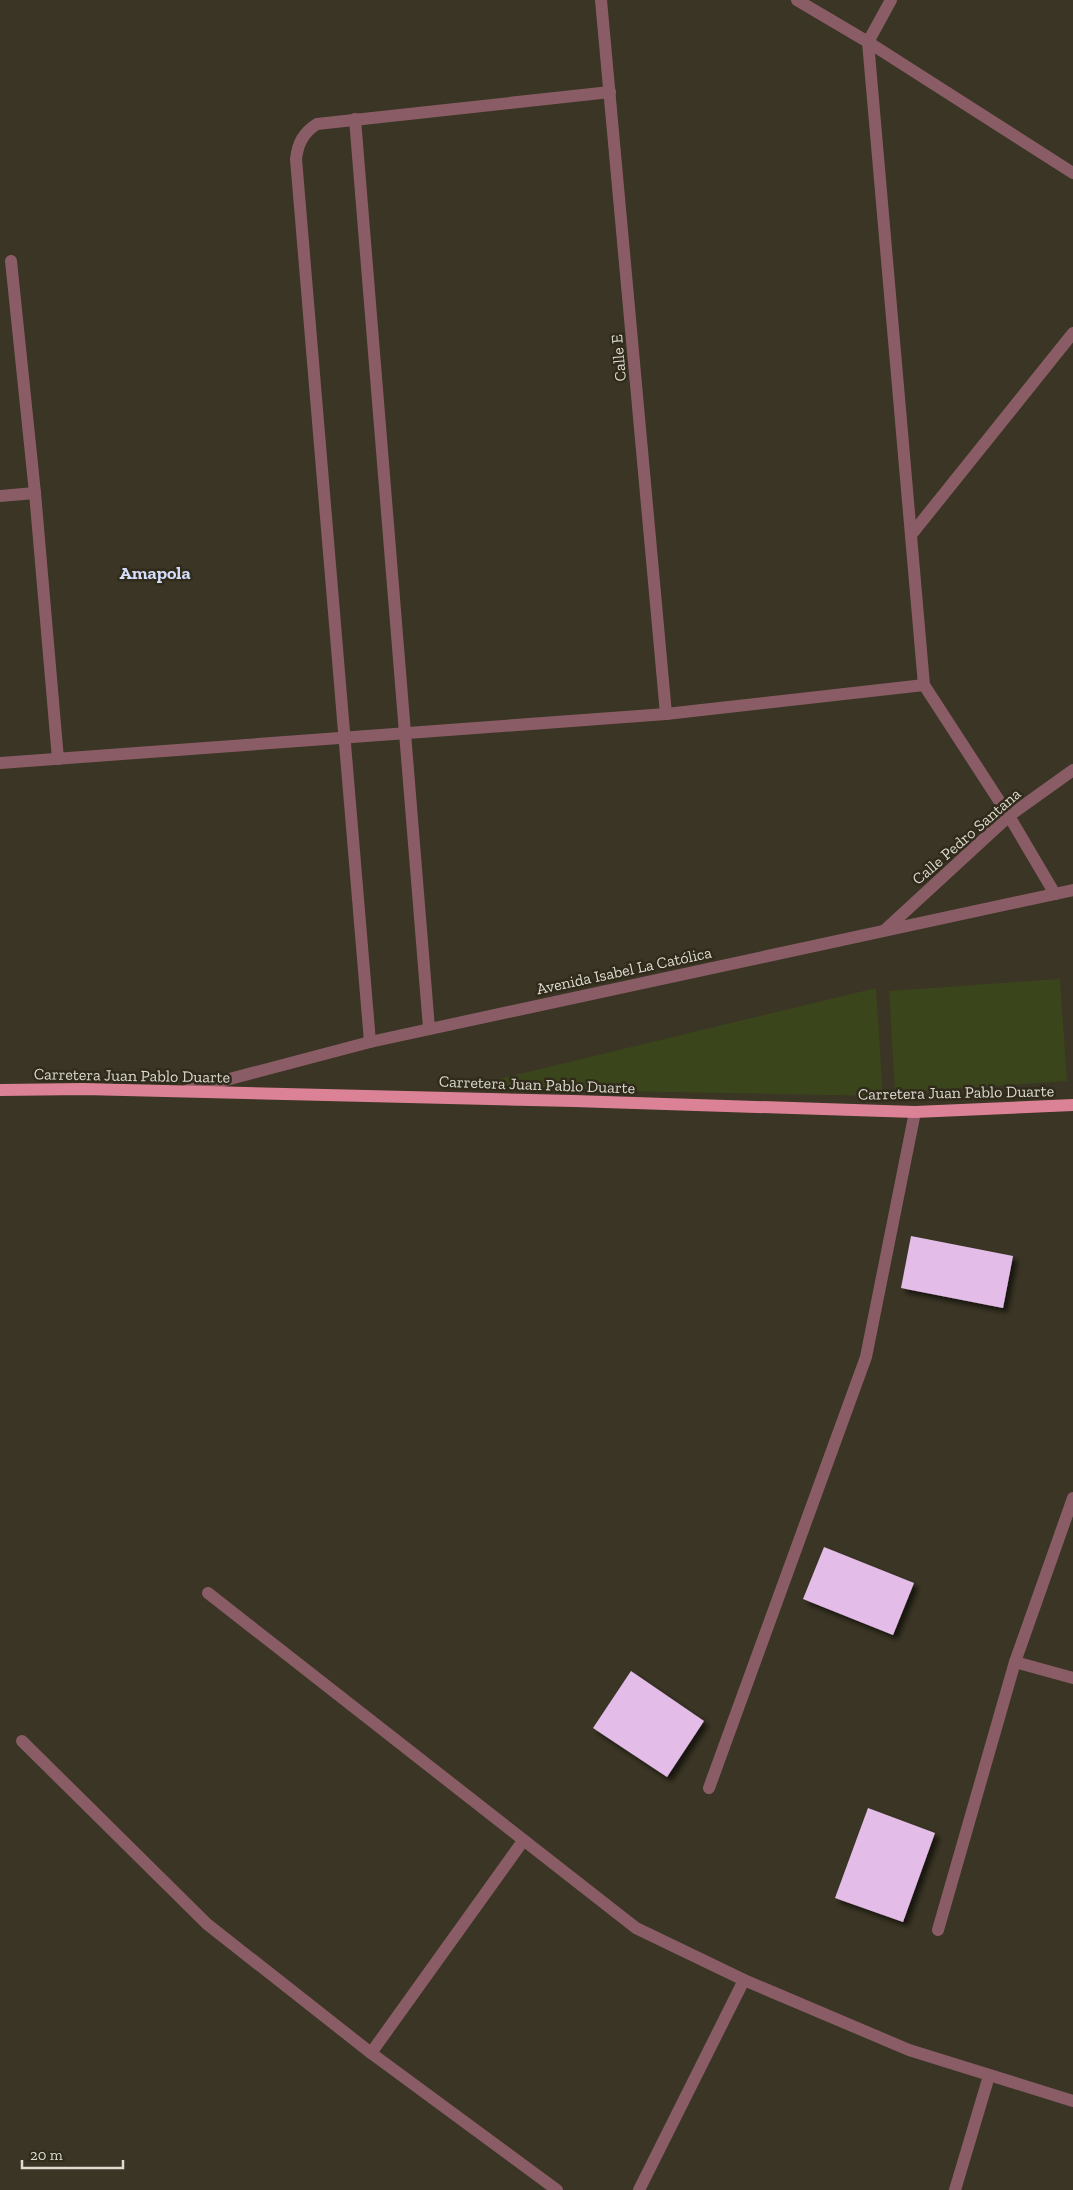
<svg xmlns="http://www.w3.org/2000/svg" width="1073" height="2190" font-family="'Zilla Slab',serif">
<defs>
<filter id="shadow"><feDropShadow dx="4.5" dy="4.5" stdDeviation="2.5" flood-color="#0009"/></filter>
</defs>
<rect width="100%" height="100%" fill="#3a3524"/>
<g fill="#3b451b">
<polygon points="1060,979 1067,1081 895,1093 889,991"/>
<polygon points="876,988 883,1096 461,1088"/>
</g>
<g fill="#e3bde8" filter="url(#shadow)">
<polygon points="911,1236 1013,1256 1003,1308 901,1288"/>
<polygon points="824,1547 914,1583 893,1635 803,1599"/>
<polygon points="631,1671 704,1721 667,1777 593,1728"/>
<polygon points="868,1808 935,1833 903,1922 835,1898"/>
</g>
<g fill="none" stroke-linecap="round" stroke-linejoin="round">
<g stroke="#8a5d66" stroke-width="12">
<polyline points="601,0 666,714"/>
<polyline points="797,0 868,42 1073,173"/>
<polyline points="891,0 868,42 924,685 1009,816 1055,894"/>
<polyline points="355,119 429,1028"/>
<polyline points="11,261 35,493 58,759"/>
<polyline points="0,496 35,493"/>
<polyline points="911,535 1073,333"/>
<polyline points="0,763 666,714 924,685"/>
<polyline points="885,930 1009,816 1073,770"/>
<path d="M370 1042 296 159C298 143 303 133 317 124L610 92"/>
<polyline points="188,1090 370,1042 1073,890"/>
<polyline points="208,1593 636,1928 744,1980 909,2050 1073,2101"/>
<polyline points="1015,1662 1073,1678"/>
<polyline points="22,1741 207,1924 371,2053 557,2190"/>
<polyline points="709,1788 866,1357 915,1112"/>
<polyline points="938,1930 1015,1662 1073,1498"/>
<polyline points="371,2053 523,1841"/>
<polyline points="639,2190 744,1980"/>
<polyline points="955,2190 989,2076"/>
</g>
<polyline stroke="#dc8296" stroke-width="12" points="0,1090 84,1089 574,1101 915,1112 1073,1105"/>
</g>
<g text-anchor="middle" stroke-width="5" stroke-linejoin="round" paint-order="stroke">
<g font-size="16" fill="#dddad0" stroke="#302b1b">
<text transform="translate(618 358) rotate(-95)" y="6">Calle E</text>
<text transform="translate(966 836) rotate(-41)" y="6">Calle Pedro Santana</text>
<text transform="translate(624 970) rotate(-12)" y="6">Avenida Isabel La Católica</text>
<text transform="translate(132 1075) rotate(1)" y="6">Carretera Juan Pablo Duarte</text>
<text transform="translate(537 1084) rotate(2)" y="6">Carretera Juan Pablo Duarte</text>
<text transform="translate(956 1092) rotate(-1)" y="6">Carretera Juan Pablo Duarte</text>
</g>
<g font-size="18" font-weight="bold" fill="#d4ddf9" stroke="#302b1b">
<text x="155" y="579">Amapola</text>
</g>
</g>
<path d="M22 2160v8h101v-8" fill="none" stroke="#dddad0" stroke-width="2.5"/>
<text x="30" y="2160" font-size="15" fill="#dddad0" stroke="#302b1b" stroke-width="4" paint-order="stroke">20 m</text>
</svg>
